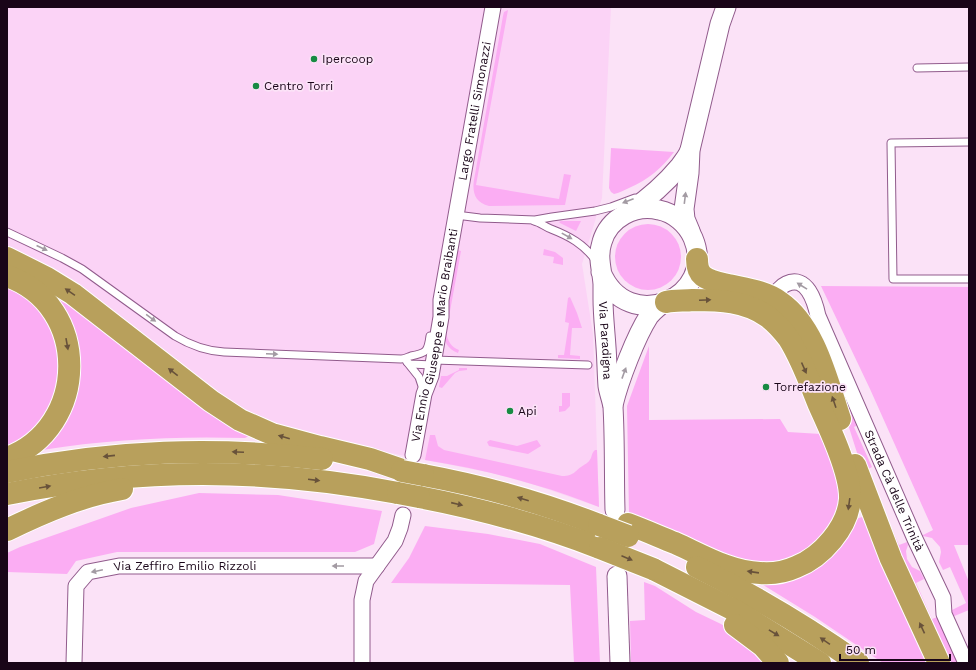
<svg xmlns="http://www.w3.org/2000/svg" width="976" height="670" font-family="'Work Sans',sans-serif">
<rect width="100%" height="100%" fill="#fbe2f7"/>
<polygon fill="#fbd3f6" points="7,7 611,7 602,198 582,264 593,334 599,507 535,485 492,473 405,456 294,432 261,422 7,249"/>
<g fill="#fbadf3">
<path d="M508 10 476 185 559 199 564 174 571 175 565 205 489 206C475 203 472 192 474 180L503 16 504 12Z"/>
<path d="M611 148 674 152C662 168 648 180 629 188 624 190 619 193 614 194L611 192 609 188Z"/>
<polygon points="561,221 581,221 576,231 560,223 559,222"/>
<circle cx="648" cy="257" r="33"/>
<polygon points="544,249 555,252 563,258 563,265 553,263 554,257 543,255"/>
<path d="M457 250 461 251 446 333C448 341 451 347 459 350L458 353C447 349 444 341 443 330Z"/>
<path d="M41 283 249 435V436L245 438C177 436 110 439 42 450L69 403Z"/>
<polygon points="7,284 38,306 58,343 59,382 44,420 7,450"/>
<polygon points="821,286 969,287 969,545 954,545 969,582 969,610 952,617 948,612 966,603 950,567 943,570 939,562 941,552 940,547 932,538 923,536 923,535 933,530 870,389"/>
<polygon points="570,297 577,313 582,328 572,328 570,355 580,356 580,359 558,358 558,355 564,355 569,323 565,322 568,298"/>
<polygon points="649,346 649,420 780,419 788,432 821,434 839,470 840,515 802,558 750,566 629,514 627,406"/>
<polygon points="459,368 467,368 467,370 459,371 455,373 442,388 439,387 441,376 447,376 459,370"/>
<polygon points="562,393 570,393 570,406 565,411 559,412 559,406 562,406"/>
<polygon points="845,394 858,425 854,427 872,467 866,470 899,545 907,542 908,545 906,551 907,559 912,567 920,571 924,579 916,583 932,619 940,616 961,663 945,663 859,459 839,396"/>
<path d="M430 435H435L438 446 444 450 562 476C575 476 575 470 584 465 587 463 589 462 591 458 592 455 592 453 595 450H597L599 507C578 499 557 491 535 485 499 474 463 466 425 460Z"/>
<polygon points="490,440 517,446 537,440 541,446 528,454 489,446 487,442"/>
<polygon points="199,493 278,495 382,511 374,544 355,552 117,552 76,561 67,574 7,572 7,553 20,547 131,508"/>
<polygon points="862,517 865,518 932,663 883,663 815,617 760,583 856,519"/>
<polygon points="425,526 488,534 540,544 596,567 600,663 574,663 570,585 391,583 409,558"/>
<polygon points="644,582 655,586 696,612 721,624 737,634 769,663 631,663 630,621 645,620"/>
</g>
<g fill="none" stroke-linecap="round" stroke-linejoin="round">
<g stroke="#915b8c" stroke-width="9">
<g id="service">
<polyline points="917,68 969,67"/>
<polyline points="969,142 891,143 893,279 969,279"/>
<polyline points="456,215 480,218 535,220 552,217 595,211 611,207 635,198"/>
<path d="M534 221C540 222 545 227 551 229 569 236 584 244 596 261"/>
<path d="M7 232 62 258 82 269 175 336C190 345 206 351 224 352L401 359C405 359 408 357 411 356 426 353 428 352 430 336"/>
<polyline points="434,360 588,365"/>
<polyline points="407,362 419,377 423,389"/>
<polyline points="407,362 410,364 433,365"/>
</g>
</g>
<g stroke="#915b8c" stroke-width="17">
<g id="minor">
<path id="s1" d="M765 294C779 296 777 288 786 284 807 274 815 302 818 316L915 539 943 598 944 614 966 663"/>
<path id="s2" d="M413 455 424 394 431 376 441 317V300L493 7"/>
<path id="s3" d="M74 663 76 586 88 572 119 566H377"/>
<polyline points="362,663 362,600 366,581 395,541 400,528 403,515"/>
</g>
</g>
<g stroke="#915b8c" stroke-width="21">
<g id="tertiary">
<path d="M630 211C649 198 665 184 680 166 684 160 688 156 690 150"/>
<polyline points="690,231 685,219 684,209 689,173 690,150 720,24 726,7"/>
<path id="s4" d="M601 272C628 337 718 297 693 238 687 224 674 213 659 210 635 204 609 218 602 242 597 257 602 269 603 284 603 289 603 294 603 299 603 315 605 331 606 347 607 360 607 373 608 386 609 393 612 400 613 407 615 441 614 476 615 510"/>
<path d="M613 405C619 380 636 336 649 316 654 310 660 305 666 302"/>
<polyline points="617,576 620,663"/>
</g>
</g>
<g stroke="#fff" stroke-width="24">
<g id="trunk">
<polyline points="7,258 47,278 73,294 211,401 240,420 272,434 320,447 370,459 402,470"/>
<path d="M697 259C697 265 698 272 703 276 709 281 720 283 728 285 746 289 765 291 780 302 815 326 827 381 840 419"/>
<path d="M7 276C91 305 89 428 7 458"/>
<polyline points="855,465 891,559 939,663"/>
<path d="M7 472C114 450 214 447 322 459"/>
<path d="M423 475C483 486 543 503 599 525"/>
<path d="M7 494C141 467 265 468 398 493"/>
<path d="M419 497C481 509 541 525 600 548"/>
<path d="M628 524C644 530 660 537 675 543 702 555 730 572 760 573 772 574 785 572 796 567 822 557 848 527 850 499 851 474 830 429 819 405 810 383 802 360 789 339 783 331 776 323 768 317 746 301 720 300 693 300 684 301 675 300 666 302"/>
<path d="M7 530C44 512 81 496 122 489"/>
<path d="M697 567C753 595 807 627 858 663"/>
<polyline points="653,569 738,612 820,663"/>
<polyline points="735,625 763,646 778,663"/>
</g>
</g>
<use href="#service" stroke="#fff" stroke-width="7"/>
<use href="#minor" stroke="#fff" stroke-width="15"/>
<use href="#tertiary" stroke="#fff" stroke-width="19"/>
<use href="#trunk" stroke="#b8a05c" stroke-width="22"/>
<g stroke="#fff" stroke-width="24" stroke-linecap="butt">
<g id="trunk-bridge">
<polyline points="402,471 423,475"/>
<polyline points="398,493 419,497"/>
<polyline points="599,525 628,536"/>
<polyline points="600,548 653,569"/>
</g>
</g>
<use href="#trunk-bridge" stroke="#b8a05c" stroke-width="22"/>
</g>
<defs><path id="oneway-solid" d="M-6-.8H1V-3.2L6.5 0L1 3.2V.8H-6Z"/></defs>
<g fill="#a39ba3">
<use href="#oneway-solid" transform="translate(685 198) rotate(-83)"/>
<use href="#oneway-solid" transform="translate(628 201) rotate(159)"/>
<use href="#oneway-solid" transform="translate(567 236) rotate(29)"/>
<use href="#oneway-solid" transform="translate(42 248) rotate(25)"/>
<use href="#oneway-solid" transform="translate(802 286) rotate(-148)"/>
<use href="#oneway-solid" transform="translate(151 318) rotate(36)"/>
<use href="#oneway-solid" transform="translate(272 354) rotate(2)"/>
<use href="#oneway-solid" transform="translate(624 373) rotate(-70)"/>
<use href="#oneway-solid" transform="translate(338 566) rotate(180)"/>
<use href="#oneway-solid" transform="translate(97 571) rotate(168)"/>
</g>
<g fill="#68523a">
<use href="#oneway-solid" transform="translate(70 292) rotate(-146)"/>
<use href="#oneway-solid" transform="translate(705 300) rotate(-2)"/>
<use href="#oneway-solid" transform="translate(67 344) rotate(80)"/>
<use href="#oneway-solid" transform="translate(804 368) rotate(66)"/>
<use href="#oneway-solid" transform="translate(173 372) rotate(-142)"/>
<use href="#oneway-solid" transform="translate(834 402) rotate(-109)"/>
<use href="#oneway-solid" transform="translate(284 437) rotate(-164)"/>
<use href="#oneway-solid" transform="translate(238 452) rotate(-177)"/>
<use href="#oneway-solid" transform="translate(109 456) rotate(174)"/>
<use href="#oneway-solid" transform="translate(314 480) rotate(7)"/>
<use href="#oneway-solid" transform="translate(45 487) rotate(-10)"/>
<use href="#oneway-solid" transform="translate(523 499) rotate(-163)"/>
<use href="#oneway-solid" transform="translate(457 504) rotate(13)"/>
<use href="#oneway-solid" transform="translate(849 504) rotate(98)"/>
<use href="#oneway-solid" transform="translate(627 558) rotate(23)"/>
<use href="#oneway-solid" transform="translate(753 572) rotate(-172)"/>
<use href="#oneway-solid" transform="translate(922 628) rotate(-115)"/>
<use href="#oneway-solid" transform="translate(774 633) rotate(31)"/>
<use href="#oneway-solid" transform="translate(825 641) rotate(-146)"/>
</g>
<g fill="#178a43" stroke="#fbe2f7" stroke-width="1.5">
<circle cx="314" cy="59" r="4"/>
<circle cx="256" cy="86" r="4"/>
<circle cx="766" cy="387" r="4"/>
<circle cx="510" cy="411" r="4"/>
</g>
<g text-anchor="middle" stroke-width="3.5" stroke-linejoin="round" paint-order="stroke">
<g font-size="12" fill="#190518" stroke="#fbe2f7" text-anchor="start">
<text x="322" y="63">Ipercoop</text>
<text x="264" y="90">Centro Torri</text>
<text x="774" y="391">Torrefazione</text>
<text x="518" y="415">Api</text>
</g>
<g font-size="12" fill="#190518" stroke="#fbe2f7">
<text dy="4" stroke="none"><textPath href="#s2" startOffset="350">Largo Fratelli Simonazzi</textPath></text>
<text dy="4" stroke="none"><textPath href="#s2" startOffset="122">Via Ennio Giuseppe e Mario Braibanti</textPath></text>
<text dy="4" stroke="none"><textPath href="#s4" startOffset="374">Via Paradigna</textPath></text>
<text dy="4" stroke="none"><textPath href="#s1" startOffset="268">Strada Cà delle Trinità</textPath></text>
<text dy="4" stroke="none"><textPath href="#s3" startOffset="193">Via Zeffiro Emilio Rizzoli</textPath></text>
</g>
</g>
<rect width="976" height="670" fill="none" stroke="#190518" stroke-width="16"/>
<path d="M840 654v6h110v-6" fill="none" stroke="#190518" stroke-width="2"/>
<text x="846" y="654" font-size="12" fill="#190518" stroke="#fbe2f7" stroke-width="3" paint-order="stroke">50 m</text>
</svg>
